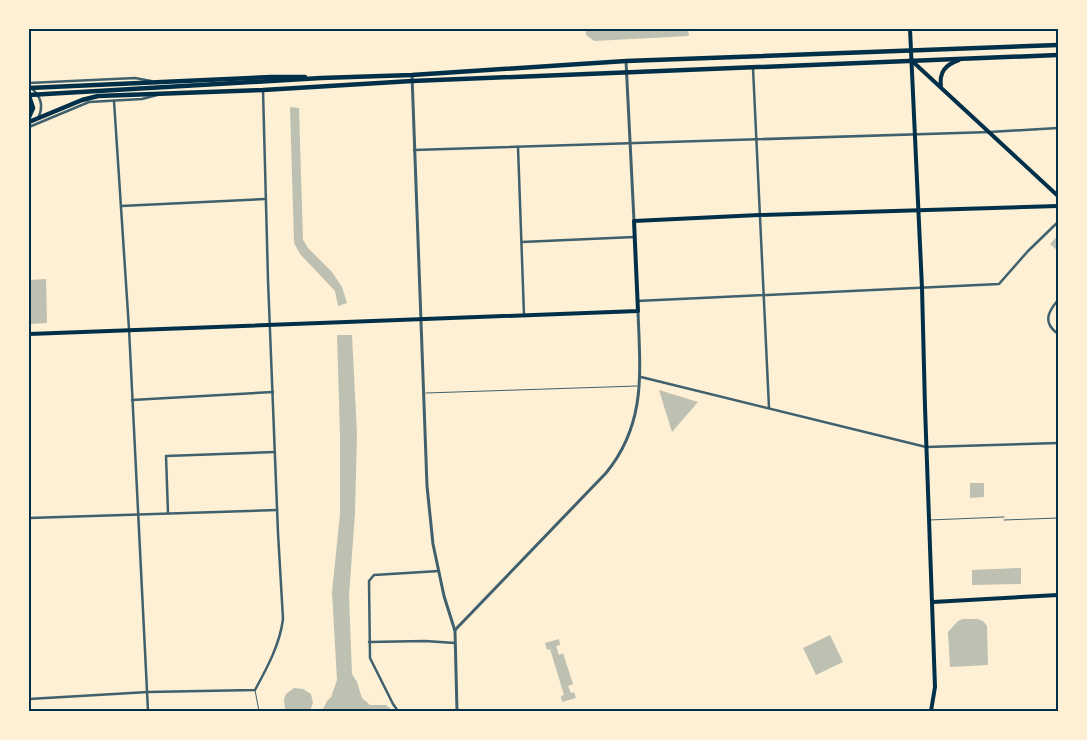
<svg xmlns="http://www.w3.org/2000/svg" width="1087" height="740" font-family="Overpass,sans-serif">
<rect width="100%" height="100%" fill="#fdf0d5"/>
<g fill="#bec0b2">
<polygon points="586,29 688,29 689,36 594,41 586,35"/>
<polygon points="290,107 299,108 303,240 308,248 332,272 342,287 347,303 338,306 335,291 300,254 294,243"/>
<polygon points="1058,235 1058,251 1050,244"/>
<polygon points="46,279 47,323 29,324 29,280"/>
<polygon points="337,335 352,335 357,434 355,513 349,596 352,674 357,682 362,698 370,705 387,705 387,707 390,707 390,711 322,711 327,701 331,697 337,680 332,592 340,514 340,436"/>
<polygon points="659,390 698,402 672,432"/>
<polygon points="970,483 984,483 984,497 970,498"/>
<polygon points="1021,568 1021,584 972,585 972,570"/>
<polygon points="963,619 977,619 983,621 987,626 988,665 950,667 948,632 958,621"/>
<polygon points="830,635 843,662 816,675 803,648"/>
<polygon points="559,639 560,645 556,646 559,655 563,653 573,684 568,686 571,693 574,692 576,698 562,702 561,696 564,695 550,649 547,650 545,643"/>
<polygon points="294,688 303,689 311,694 313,703 310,711 286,711 285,709 284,699 286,694"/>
</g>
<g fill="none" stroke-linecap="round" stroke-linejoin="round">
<g stroke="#3f606c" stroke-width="1">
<polyline points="426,393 637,386"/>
<polyline points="929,520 1004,517"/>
<polyline points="1004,520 1058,518"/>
<polyline points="255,690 259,711"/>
</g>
<g stroke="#3f606c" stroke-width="2.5">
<polyline points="753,68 769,408"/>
<polyline points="29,83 135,78 151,81"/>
<path d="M29 86C39 94 45 105 38 118"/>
<polyline points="114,101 129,329 148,711"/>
<polyline points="29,127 89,102 142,99 157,95"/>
<polyline points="518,147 524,315"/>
<polyline points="414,150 990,132 1058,128"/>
<polyline points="121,206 265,199"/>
<polyline points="522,242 634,237"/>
<path d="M1058 300C1047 313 1043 323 1058 334"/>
<polyline points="637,301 999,284 1028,251 1058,222"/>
<polyline points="641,377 926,447 1058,443"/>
<polyline points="132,400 273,392"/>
<polyline points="168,513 166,456 275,452"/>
<polyline points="29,518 277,510"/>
<polyline points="369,642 425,641 455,643"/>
<path d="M29 699 148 692 255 690C267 668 280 644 283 619L278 533 268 280 263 90"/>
<polyline points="398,711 393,704 370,658 369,581 374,575 439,571"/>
</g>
<g stroke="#3f606c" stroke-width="3">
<polyline points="626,61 634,221"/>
<polyline points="412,75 427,486 433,544 444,596 455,631 457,711"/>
<path d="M455 630 606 473C647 423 640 371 638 311"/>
</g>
<g stroke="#003049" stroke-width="4">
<polyline points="910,29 922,288 925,407 935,687 931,711"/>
<polyline points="911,60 1058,196"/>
<path d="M941 87C939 72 945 65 959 60"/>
<polyline points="29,334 638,311 634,221 759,215 1058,206"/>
<polyline points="933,602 1058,595"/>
</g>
<g stroke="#003049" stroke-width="4.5">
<polyline points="29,88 271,77 305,77"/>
<polyline points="29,95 321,78 412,75 626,61 1058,45"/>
<polyline points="29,96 33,108 29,117"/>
<polyline points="29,122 82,100 98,96 263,90 412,81 1058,55"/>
</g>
</g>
<rect width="1087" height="740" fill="none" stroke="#fdf0d5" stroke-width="60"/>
<rect x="30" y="30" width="1027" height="680" fill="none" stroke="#003049" stroke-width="2"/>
</svg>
